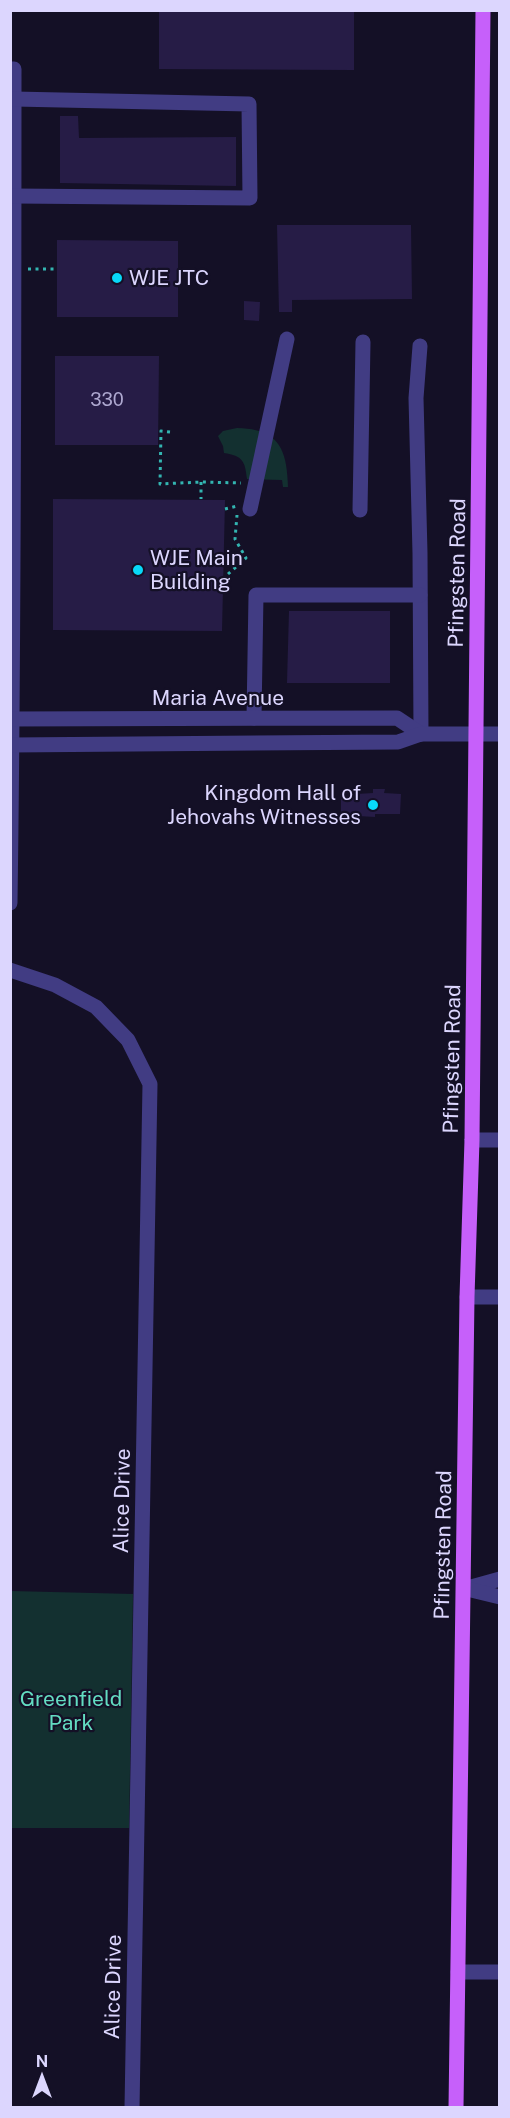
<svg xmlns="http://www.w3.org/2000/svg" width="510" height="2118" font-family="'Public Sans',sans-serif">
<rect width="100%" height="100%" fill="#141026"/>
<g fill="#133030">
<path d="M237 428C279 429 287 449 288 487H283L282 480 247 479C245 461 243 456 224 453L223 446 218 436 223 431Z"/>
<polygon points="11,1591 133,1594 129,1828 11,1828"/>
</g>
<g fill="#261c46">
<polygon points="159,10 354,10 354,70 159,69"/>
<polygon points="60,116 78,116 79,138 236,137 236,186 60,183"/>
<polygon points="277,225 411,225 412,299 292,300 292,312 279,312"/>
<polygon points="57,240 178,241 178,317 57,317"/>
<polygon points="244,301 260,302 259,321 244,320"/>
<polygon points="55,356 159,356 158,445 55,445"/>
<polygon points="53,499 225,500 222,631 53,630"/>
<polygon points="289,611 390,611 390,683 287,683"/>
<polygon points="373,789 385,789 384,793 401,794 400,814 375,814 375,817 341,815 341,797 357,797 357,794 373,793"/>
</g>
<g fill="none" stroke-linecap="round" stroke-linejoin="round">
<g stroke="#33b5b1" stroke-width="3" stroke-dasharray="3 4.5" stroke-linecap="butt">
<polyline points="28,269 57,269"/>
<polyline points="170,432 161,431 160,484 201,482 241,483"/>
<polyline points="201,482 201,499"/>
<polyline points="225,509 237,506"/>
<polyline points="228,574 246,558 235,539 237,515"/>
</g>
<g stroke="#413c83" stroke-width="15">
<path d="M10 69H14C14 347 14 625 10 903"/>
<polyline points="14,196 250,198 249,104 14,99"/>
<polyline points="420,346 416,398 420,553 421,734"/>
<polyline points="250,509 287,339"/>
<polyline points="360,510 363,342"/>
<polyline points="254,718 256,595 420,595"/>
<polyline points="10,719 397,718 421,734"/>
<polyline points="10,745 398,742 421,734 500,734"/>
<polyline points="10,970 55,985 96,1007 128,1040 150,1084 132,2108"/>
<polyline points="472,1140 500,1140"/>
<polyline points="467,1297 500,1297"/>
<polyline points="464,1589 500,1579"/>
<polyline points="467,1589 500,1597"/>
<polyline points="458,1972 500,1972"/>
</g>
<polyline stroke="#c660fa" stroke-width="15" points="456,2108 467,1297 472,1140 483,10"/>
</g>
<g fill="#08d8f8" stroke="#141026" stroke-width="2">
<circle cx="117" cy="278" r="6"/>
<circle cx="138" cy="570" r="6"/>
<circle cx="373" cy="805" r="6"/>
</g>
<g text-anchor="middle" stroke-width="4.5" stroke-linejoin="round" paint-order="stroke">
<g font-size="18" fill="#aea8d0">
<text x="107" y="406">330</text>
</g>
<g font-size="21" fill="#dcd6fe" stroke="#141026" text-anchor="start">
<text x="129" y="285">WJE JTC</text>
<text x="150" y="565">WJE Main<tspan x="150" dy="24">Building</tspan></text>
<text x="361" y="800" text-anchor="end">Kingdom Hall of<tspan x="361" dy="24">Jehovahs Witnesses</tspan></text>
</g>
<g font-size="21" fill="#dcd6fe" stroke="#141026">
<text transform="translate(457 573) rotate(-89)" y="7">Pfingsten Road</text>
<text x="218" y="705">Maria Avenue</text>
<text transform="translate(452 1059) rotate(-89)" y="7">Pfingsten Road</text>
<text transform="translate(122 1501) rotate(-89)" y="7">Alice Drive</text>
<text transform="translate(443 1545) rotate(-89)" y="7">Pfingsten Road</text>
<text transform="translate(113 1987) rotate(-89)" y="7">Alice Drive</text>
</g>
<g font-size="21" fill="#63dcc2" stroke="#141026">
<text x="71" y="1706">Greenfield<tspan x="71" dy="24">Park</tspan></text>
</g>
</g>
<rect width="510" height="2118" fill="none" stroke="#dcd6fe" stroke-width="24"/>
<g transform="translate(42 2076)" stroke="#141026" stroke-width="4.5" paint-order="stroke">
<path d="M0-4.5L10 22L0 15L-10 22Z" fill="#dcd6fe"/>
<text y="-9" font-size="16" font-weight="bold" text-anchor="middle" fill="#dcd6fe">N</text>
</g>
</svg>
